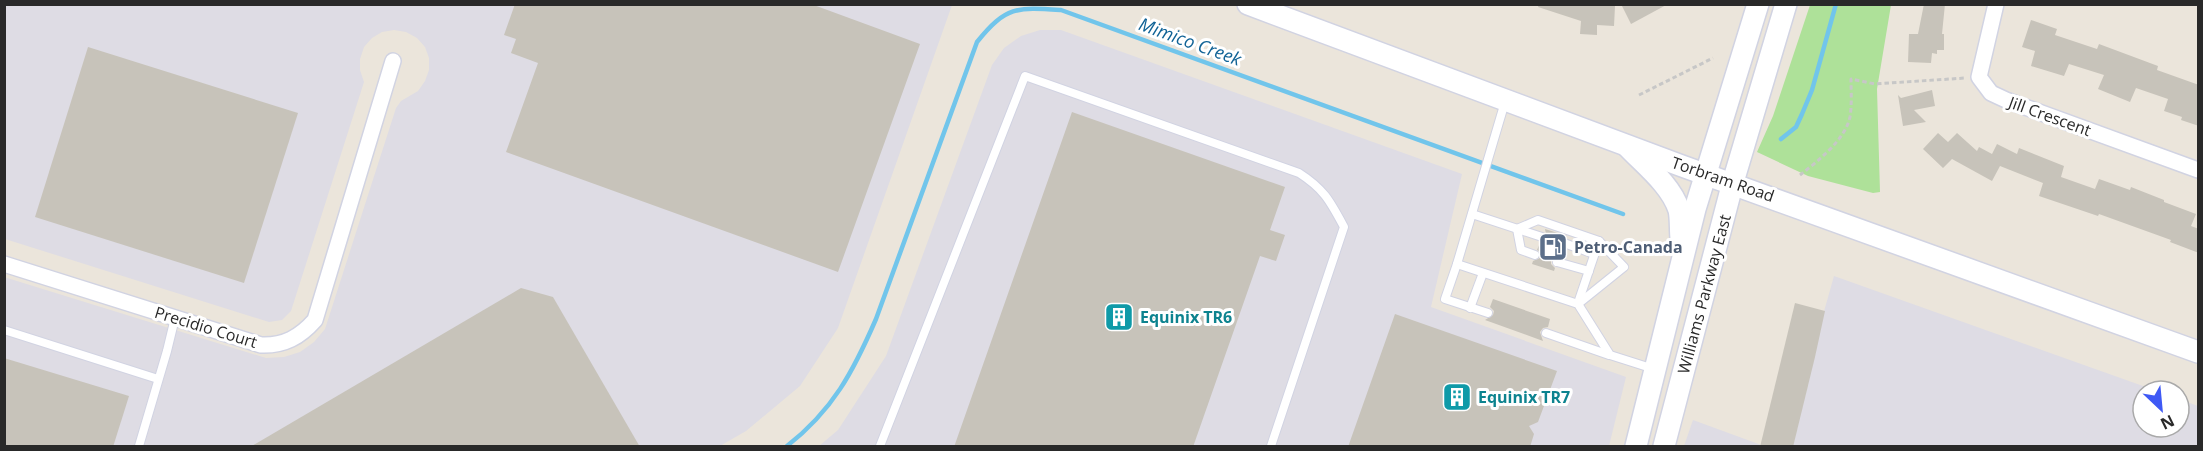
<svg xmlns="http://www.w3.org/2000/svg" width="2203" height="451" font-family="'Open Sans',sans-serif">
<rect width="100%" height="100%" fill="#ebe5db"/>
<g fill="#dedce4">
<polygon points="5,5 952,5 838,328 800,386 746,431 720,446 5,446 4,277 266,358 284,357 300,352 314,342 325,329 396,108 401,101 418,91 425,81 429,70 429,58 425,47 417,38 406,32 394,30 382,32 372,38 364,47 360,59 360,70 364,82 291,311 282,320 269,322 5,239"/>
<polygon points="1040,30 1061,30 1462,174 1431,307 1626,377 1609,446 819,446 838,430 886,356 992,65 1004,48 1021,36"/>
<polygon points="1834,276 2157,391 2143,391 2143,427 2179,427 2179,399 2198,406 2198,446 1786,446"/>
<polygon points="1693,420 1764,446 1684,446"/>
</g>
<polygon fill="#aee199" points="1810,5 1891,5 1877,89 1880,192 1873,193 1808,176 1757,152 1773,116"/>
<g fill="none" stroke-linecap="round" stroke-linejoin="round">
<g stroke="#71c5eb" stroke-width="4.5">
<polyline points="1781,139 1796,127 1802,114 1812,90 1836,4"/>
<path d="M787 446C833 410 853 372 876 319L977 42C1006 6 1017 7 1061 10L1623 214"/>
</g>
</g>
<g fill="#c7c3ba">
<polygon points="515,4 811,4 920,44 838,272 506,152 538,63 511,53 516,39 504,35"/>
<polygon points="1539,4 1615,6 1614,26 1597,25 1597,35 1580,34 1581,21 1538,7"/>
<polygon points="1621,4 1668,4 1631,24"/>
<polygon points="1924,4 1945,4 1942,34 1944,34 1944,50 1937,50 1937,54 1932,53 1931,63 1908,62 1909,34 1918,34"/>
<polygon points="2031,20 2057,29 2055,35 2097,49 2099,44 2158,66 2157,70 2199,85 2199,126 2181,120 2182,117 2164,111 2168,99 2136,88 2130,102 2098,89 2104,75 2069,64 2064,76 2031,66 2035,51 2022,47"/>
<polygon points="88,47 298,113 244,283 35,217"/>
<polygon points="1932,90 1935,106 1914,110 1926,122 1903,126 1898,95 1901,98"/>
<polygon points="1072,112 1285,187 1270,230 1285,235 1276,261 1260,256 1193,447 954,447"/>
<polygon points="1938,133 1948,142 1957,133 1977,151 1979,147 1992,154 1997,144 2017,154 2019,148 2064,166 2061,177 2095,189 2099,179 2130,190 2131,187 2164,200 2164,202 2196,214 2191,226 2199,229 2199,253 2170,242 2171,240 2099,214 2098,216 2039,196 2043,183 2000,166 1992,181 1952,159 1943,168 1923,149"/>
<polygon points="1545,229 1567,236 1559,240 1558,245 1562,249 1559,256 1555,256 1551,260 1551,264 1555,268 1554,271 1532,264 1533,261 1540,258 1541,253 1537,250 1540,243 1544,243 1547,239"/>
<polygon points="521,288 553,297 640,447 250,447"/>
<polygon points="1493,299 1550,319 1548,327 1543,328 1540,332 1543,341 1485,320 1493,315 1494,311 1490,307"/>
<polygon points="1795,303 1825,311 1815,357 1793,447 1760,447"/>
<polygon points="1395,314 1557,371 1538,422 1529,426 1534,434 1530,447 1348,447"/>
<polygon points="4,358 129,396 113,447 4,447"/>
</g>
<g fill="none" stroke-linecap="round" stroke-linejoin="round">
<g stroke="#d1d3e2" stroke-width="10">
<g id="lane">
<polyline points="1505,102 1457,264 1578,304 1610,355 1654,369"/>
<polyline points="1472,214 1542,237"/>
<polyline points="1564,243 1594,254"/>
<polyline points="1535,255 1521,250 1517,229 1538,220 1599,241 1624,267 1578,304"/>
<polyline points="1557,262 1589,271"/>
<polyline points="1457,264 1445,299 1488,313"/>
<polyline points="1578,303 1599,241"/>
<polyline points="1470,308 1483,273"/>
<polyline points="4,330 158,379"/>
<polyline points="1546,333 1609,355"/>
<polyline points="139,446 167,351 175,318"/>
<path d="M880 446 1025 76 1299 173C1324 189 1330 201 1344 227L1271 446"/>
</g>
</g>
<g stroke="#d1d3e2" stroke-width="18">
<g id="street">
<polyline points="1996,4 1979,77 1991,93 2006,100 2198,170"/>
<path d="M4 264 261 345C284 346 300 337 315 320L393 61"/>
</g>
</g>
<g stroke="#d1d3e2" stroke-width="24">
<g id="secondary">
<polyline points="1248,4 1682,166 2198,352"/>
<path d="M1628 147C1645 165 1671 185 1679 210 1681 219 1680 229 1681 238"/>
<polyline points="1636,446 1695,209 1758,4"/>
<polyline points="1664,446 1733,182 1786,4"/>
</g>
</g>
<g stroke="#c7c7c7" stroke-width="3" stroke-dasharray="4.5 3" stroke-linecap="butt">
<polyline points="1639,95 1713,58"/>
<path d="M1800 175C1818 161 1845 140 1850 117 1852 105 1851 91 1851 79L1875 84 1965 78"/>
</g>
<use href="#lane" stroke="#fff" stroke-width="8"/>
<use href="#street" stroke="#fff" stroke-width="15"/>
<use href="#secondary" stroke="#fff" stroke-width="21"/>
</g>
<defs>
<g id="fuel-square" transform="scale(1.5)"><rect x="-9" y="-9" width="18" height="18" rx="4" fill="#5c6f8a" stroke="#fff"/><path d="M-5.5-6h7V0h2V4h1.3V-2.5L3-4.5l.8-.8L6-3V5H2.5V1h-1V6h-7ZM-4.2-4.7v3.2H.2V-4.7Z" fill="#fff"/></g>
<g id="building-square" transform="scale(1.5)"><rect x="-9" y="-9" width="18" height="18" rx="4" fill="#0f9aa8" stroke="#fff"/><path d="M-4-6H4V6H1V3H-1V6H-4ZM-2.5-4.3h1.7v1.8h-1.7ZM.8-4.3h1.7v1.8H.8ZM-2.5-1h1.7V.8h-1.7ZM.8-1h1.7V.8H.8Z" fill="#fff"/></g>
</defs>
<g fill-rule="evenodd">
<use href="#fuel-square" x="1553" y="247"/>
<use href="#building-square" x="1119" y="317"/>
<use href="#building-square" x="1457" y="397"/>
</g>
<g text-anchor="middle" stroke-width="6" stroke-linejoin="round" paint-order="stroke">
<g font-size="16" fill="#292929" stroke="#fff">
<text transform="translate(2050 116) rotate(20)" y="6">Jill Crescent</text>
<text transform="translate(1723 179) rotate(19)" y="6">Torbram Road</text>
<text transform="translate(1704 294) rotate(-75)" y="6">Williams Parkway East</text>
<text transform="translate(206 327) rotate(17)" y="6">Precidio Court</text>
</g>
<g font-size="16" font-weight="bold" fill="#4e5e75" stroke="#fff" text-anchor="start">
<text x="1574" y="253">Petro-Canada</text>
</g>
<g font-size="16" font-weight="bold" fill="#0d838f" stroke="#fff" text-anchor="start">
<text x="1140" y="323">Equinix TR6</text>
<text x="1478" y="403">Equinix TR7</text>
</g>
<g font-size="18" font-style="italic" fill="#116396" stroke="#fff">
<text transform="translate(1190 42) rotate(20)" y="6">Mimico Creek</text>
</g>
</g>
<rect width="2203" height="451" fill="none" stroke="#292929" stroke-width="12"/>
<g transform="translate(2161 409) rotate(154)"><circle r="28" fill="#ffffff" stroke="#a9a9a9" stroke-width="1.5"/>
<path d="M0-4.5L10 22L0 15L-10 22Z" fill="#3f59f5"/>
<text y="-9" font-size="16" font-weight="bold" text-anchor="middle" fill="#292929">N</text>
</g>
</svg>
